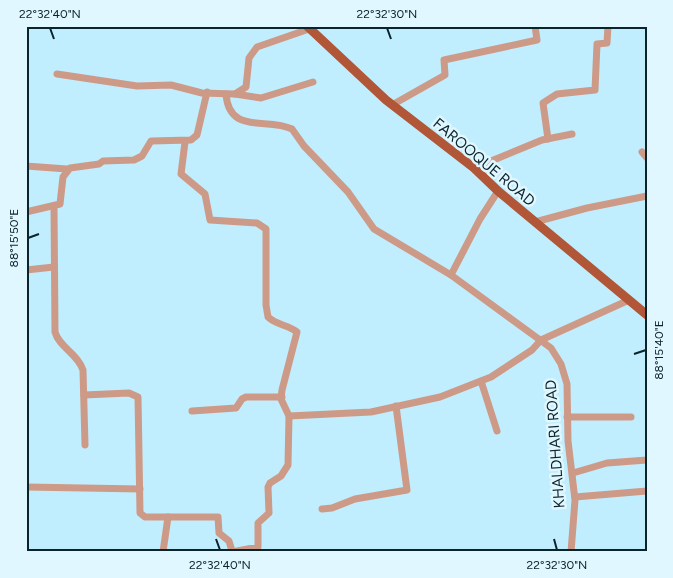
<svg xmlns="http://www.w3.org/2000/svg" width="673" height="578" font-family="Figtree,sans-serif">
<rect width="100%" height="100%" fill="#c0eefe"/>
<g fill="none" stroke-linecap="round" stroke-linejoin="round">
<g stroke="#ce9a88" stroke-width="7">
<polyline points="57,74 137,86 171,85 202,93 235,94 246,87 249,58 257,47 309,29"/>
<path d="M226 94C229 135 267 117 292 129L304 146 348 192 374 229 451 275"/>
<polyline points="235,94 261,98 313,82"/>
<polyline points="392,105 445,75 444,60 537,40 535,26"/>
<polyline points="548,139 543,103 557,94 595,90 597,44 607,43 608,26"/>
<path d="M185 142 181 174 205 194 210 220 257 223 266 229V305L268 317C276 325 289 325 297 332L282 390 281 399 289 416 288 465 281 476 270 483 268 487 269 513 258 523V547L232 552"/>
<polyline points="642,152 647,158"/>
<polyline points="26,166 67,169"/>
<polyline points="474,168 542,140 572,134"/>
<polyline points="498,191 480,219 451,275 551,348 561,364 567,384 568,441 575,500 571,552"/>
<path d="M54 206 55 332C59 347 78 354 83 370L85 445"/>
<polyline points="26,212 60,204 63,177 70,168 99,164 103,161 134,160 142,156 151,141 191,140 197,135 207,92"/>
<polyline points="535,222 587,208 647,196"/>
<polyline points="26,270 54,267"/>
<polyline points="481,381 497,431"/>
<polyline points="84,395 129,393 138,397 140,513 145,517 218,517 219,533 229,541 232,551"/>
<polyline points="192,411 236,408 242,399 246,397 282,397"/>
<polyline points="289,416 371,412 440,397 491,377 532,350 541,340 629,300"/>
<polyline points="567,417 631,417"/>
<polyline points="573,473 607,463 647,460"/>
<polyline points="26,487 140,489"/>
<polyline points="575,497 647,491"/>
<polyline points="322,509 332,508 355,499 407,490 396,406"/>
<polyline points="163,552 168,517"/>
</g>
<polyline stroke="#b15636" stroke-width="9" points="307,26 386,100 474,168 498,191 647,315"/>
</g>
<path fill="none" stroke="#0b232a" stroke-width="2" d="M50 28 54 39M387 28 391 39M28 238 39 234M634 354 646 350M216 539 220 550M554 539 557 550"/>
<g text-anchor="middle" stroke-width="5" stroke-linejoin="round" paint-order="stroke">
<g font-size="15" fill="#0b232a" stroke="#e1f7ff">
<text transform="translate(484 162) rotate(40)" y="5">FAROOQUE ROAD</text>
<text transform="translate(555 444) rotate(-94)" y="5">KHALDHARI ROAD</text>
</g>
</g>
<rect width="673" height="578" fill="none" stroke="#e1f7ff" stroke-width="55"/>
<rect x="28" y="28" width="618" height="522" fill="none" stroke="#0b232a" stroke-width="2"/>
<g font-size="12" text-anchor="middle" fill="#0b232a">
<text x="50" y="18">22°32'40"N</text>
<text x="387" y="18">22°32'30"N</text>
<text transform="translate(14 238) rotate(-90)" y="4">88°15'50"E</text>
<text transform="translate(659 350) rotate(-90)" y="4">88°15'40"E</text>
<text x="220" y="569">22°32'40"N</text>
<text x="557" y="569">22°32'30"N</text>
</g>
</svg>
